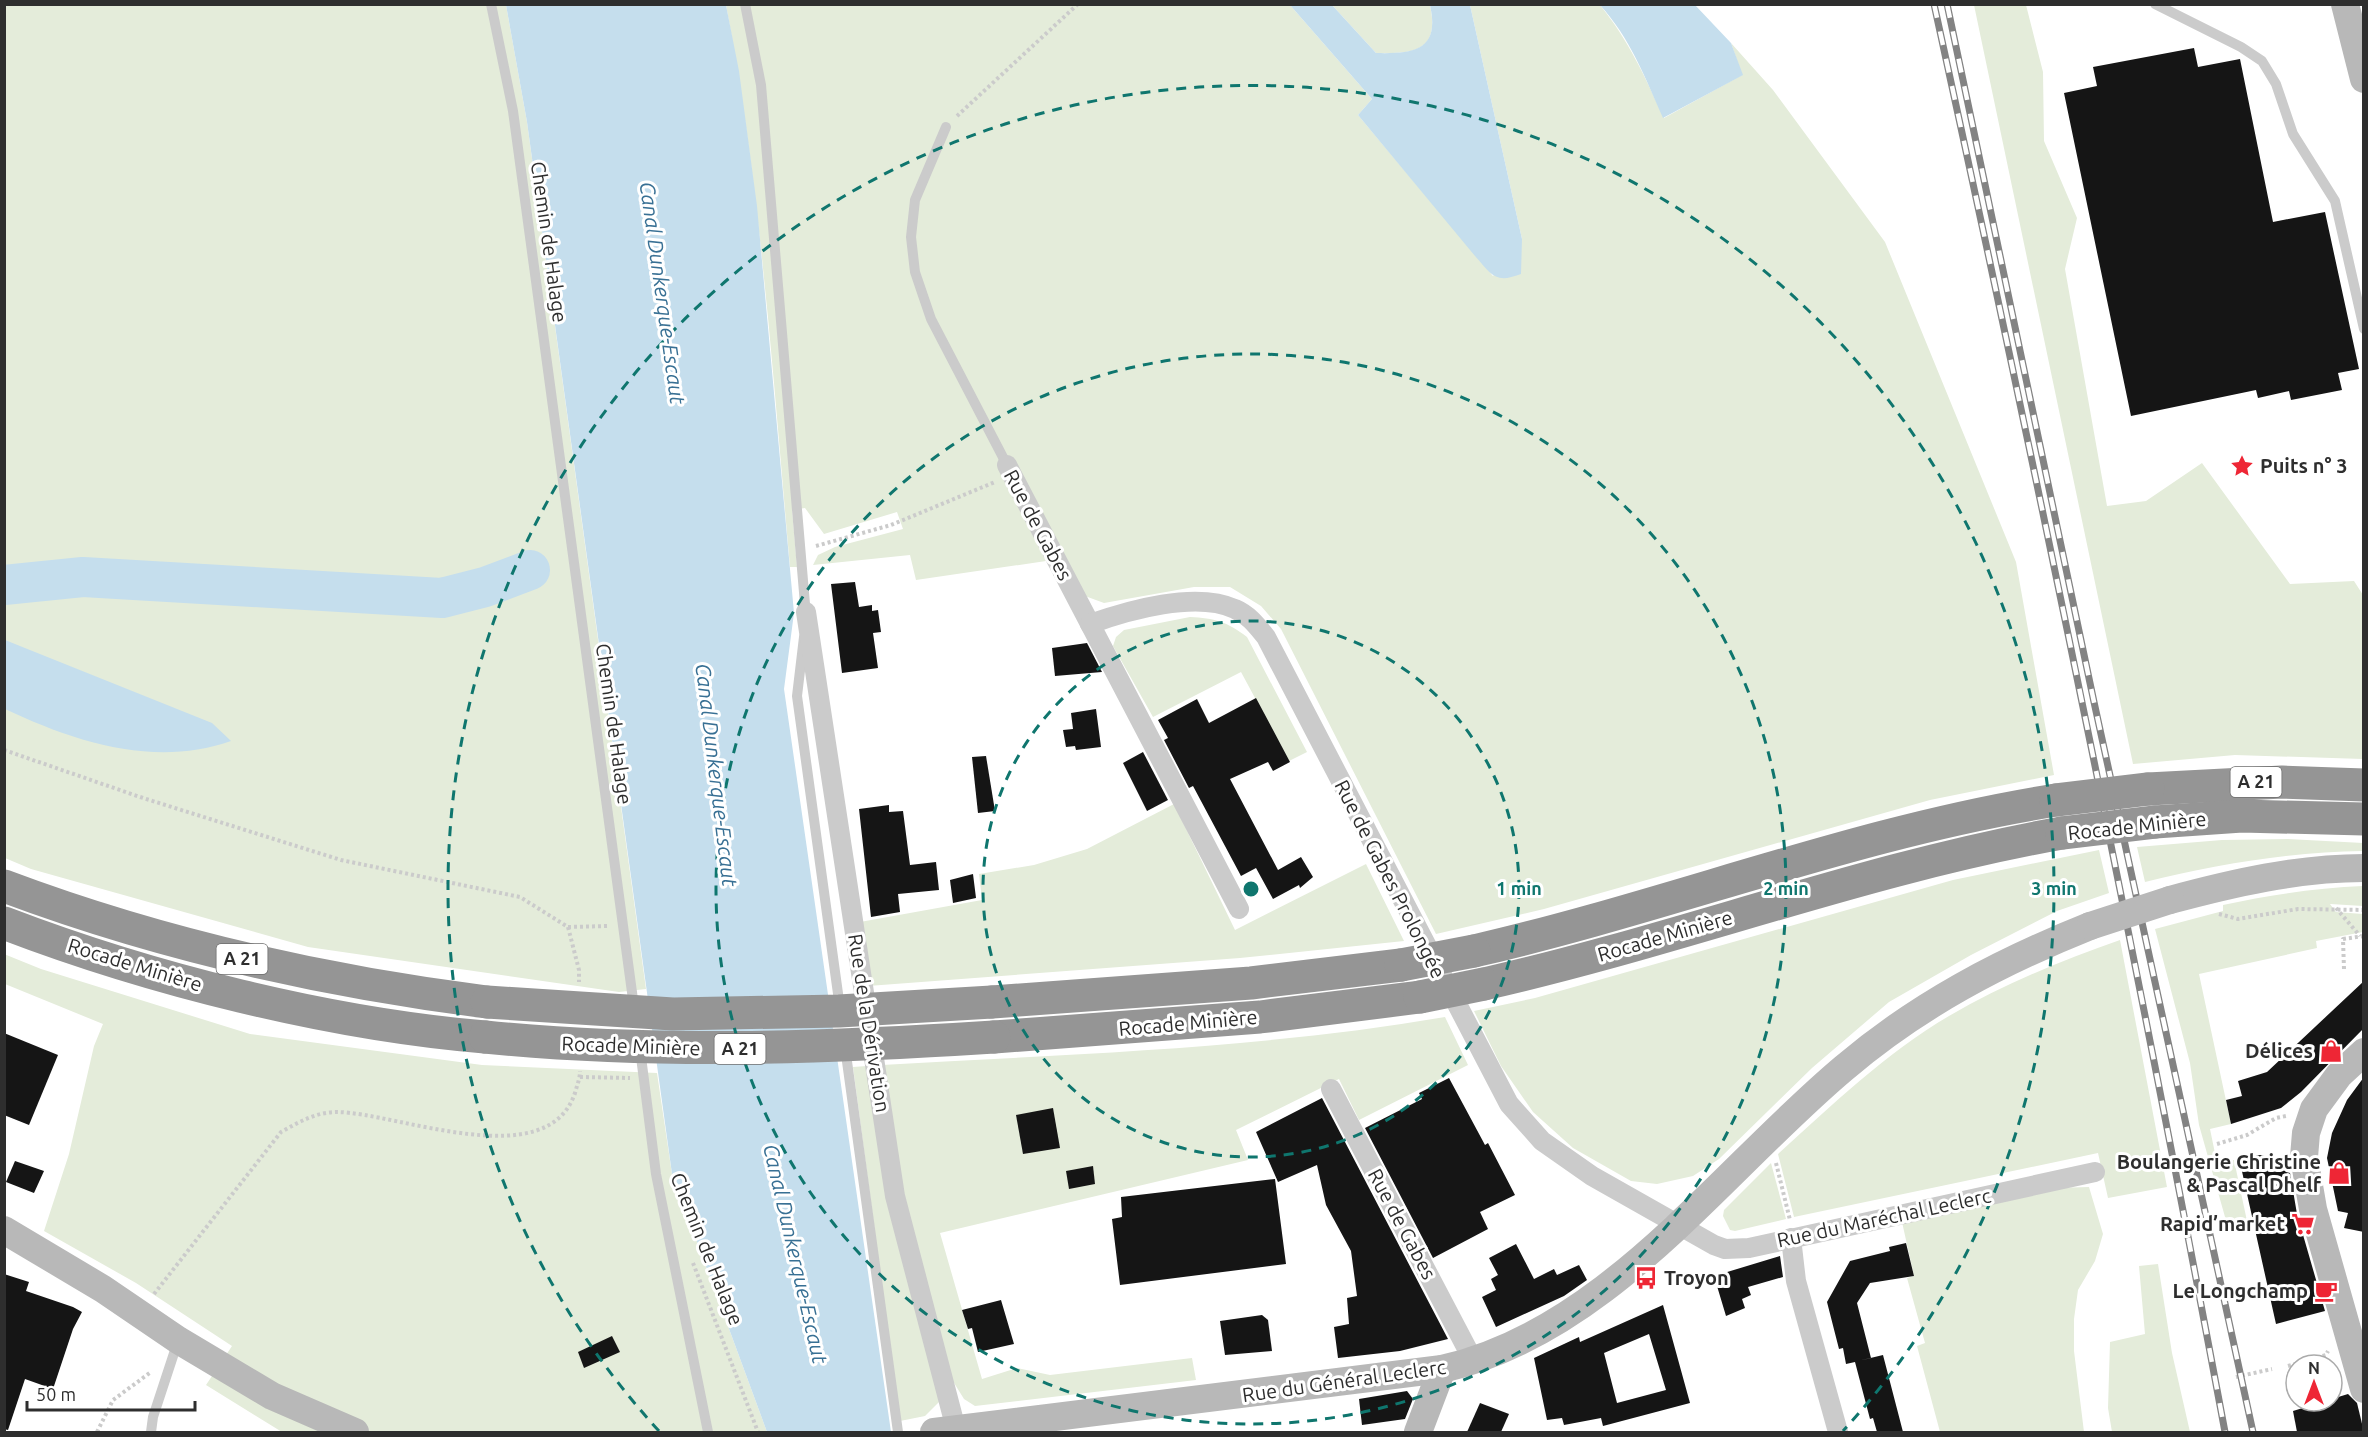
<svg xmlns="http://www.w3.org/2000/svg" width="2368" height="1437" font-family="Ubuntu,sans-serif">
<rect width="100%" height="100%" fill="#fff"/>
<g fill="#e4ecda">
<polygon points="5,5 506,5 527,122 646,989 619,992 308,947 31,869 5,858"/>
<path d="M726 5H1290L1372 99 1358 115 1493 276 1522 239 1470 5H1600C1629 41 1644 75 1664 118L1742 75 1731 43 1773 90 1885 242 2016 562 2054 775 1930 800 1544 909 1436 934 1281 629 1261 606 1230 587H1194L1104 603 1085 596 1000 472 1046 561 916 580 910 555 813 565 818 555 835 547 903 529 897 512 824 534 805 508 792 510 797 567H790C773 379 761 190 726 5Z"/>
<path d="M1332 5H1430C1440 51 1415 54 1376 53Z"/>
<polygon points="1974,5 2026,5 2043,72 2044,141 2077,218 2065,269 2107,506 2146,501 2202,463 2290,584 2354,581 2363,595 2363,759 2235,755 2133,764"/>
<path d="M1190 617C1214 618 1228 622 1247 637L1307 752 1289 761 1241 672 1153 717 1113 646 1116 637 1124 630Z"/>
<polygon points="1174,804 1235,930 1366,864 1404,941 1240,958 868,986 860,922 982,900 979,874 1034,865 1087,849"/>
<path d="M2288 839 2363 843V851C2291 852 2216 864 2145 882L2137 847 2222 840Z"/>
<polygon points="2099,850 2109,893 2057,911 1971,955 1889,1002 1812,1068 1719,1159 1693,1176 1657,1184 1631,1181 1573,1148 1533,1112 1501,1066 1474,1011 1535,998 1953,880"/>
<path d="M2363 886V906L2330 904 2336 912 2363 914V932L2316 941 2317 948 2199 974 2231 1124 2210 1129 2217 1163 2234 1160 2247 1221 2227 1224 2199 1125 2190 1063 2155 929 2223 911V905C2269 895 2316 888 2363 886Z"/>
<path d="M2120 940 2167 1187 2108 1198 2098 1153 1794 1217 1778 1154C1832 1105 1886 1053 1949 1016 2003 984 2061 961 2120 940Z"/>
<polygon points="4,954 41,969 250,1034 482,1065 657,1073 672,1174 767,1432 282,1432 206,1385 232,1346 136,1283 44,1231 69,1154 94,1046 103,1024 5,984"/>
<path d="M1445 1017 1468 1065 1359 1120 1339 1079 1236 1130 1248 1160 940 1233 982 1379 1017 1368 1050 1375 1192 1358 1196 1380 975 1406 964 1399 951 1378 911 1240 882 1065C1070 1054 1259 1049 1445 1017Z"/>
<polygon points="867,1066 940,1401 925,1416 900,1421 853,1067"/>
<polygon points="1771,1163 1786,1219 1735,1231 1730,1230 1723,1216 1724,1210"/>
<polygon points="2089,1187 2103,1234 2095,1261 2078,1290 2074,1319 2074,1351 2084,1432 1940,1432 1917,1346 1925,1343 1907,1278 1914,1276 1902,1222 2054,1188"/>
<polygon points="2158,1264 2172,1353 2190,1432 2112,1432 2108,1408 2110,1342 2145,1334 2139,1266"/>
</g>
<g fill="#c5deed">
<polygon points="506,5 726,5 739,71 757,206 794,613 784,689 891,1432 767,1432 672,1174 527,122"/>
<path d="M1290 5H1332L1376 53C1415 54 1440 50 1430 5H1470L1522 239 1521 274C1495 284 1492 275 1475 256L1358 115 1372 99Z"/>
<path d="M1600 5H1695L1731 43 1743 75 1663 118C1645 77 1630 38 1600 5Z"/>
<path d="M5 640 212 723 231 741C155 768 75 742 5 709Z"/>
</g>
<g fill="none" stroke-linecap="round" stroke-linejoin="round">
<polyline stroke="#c5deed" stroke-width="40" points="4,585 83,577 442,598 485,587 530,570"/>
</g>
<g fill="#151515" fill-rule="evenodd">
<polygon points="2194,48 2198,67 2240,59 2273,222 2325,212 2359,369 2338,373 2342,390 2291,400 2289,391 2258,398 2256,390 2131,416 2064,93 2097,86 2093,67"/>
<polygon points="855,582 859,607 872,605 872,611 878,610 881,632 873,633 878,668 842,673 831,584"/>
<polygon points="1087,643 1102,672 1055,676 1052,648"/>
<polygon points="1256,698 1290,762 1273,771 1268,762 1230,779 1278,870 1301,857 1313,877 1300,888 1299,885 1273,899 1256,868 1241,876 1193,786 1189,788 1164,740 1168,738 1158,720 1197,699 1209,723"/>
<polygon points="1096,709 1101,747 1076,750 1075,746 1066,747 1063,730 1073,729 1071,713"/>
<polygon points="1143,752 1168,800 1147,811 1123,763"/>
<polygon points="986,756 995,811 978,813 972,757"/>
<polygon points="889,805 889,812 903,811 910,865 936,862 939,890 898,894 900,912 871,917 859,809"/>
<polygon points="973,874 976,898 953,903 950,880"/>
<polygon points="2364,981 2364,1028 2301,1092 2281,1108 2231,1124 2226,1100 2242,1096 2238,1081 2267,1072"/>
<polygon points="4,1033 58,1055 29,1125 4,1115"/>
<polygon points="2364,1077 2364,1232 2344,1228 2348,1213 2338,1211 2327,1158 2332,1133 2347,1100"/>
<polygon points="1449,1078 1485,1145 1488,1143 1515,1195 1480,1212 1488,1229 1433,1258 1365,1128 1422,1099 1419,1093"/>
<polygon points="1322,1098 1448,1339 1400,1351 1338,1358 1334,1327 1349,1324 1347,1298 1357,1296 1351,1251 1326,1205 1317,1165 1278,1182 1256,1132"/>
<polygon points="1053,1108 1060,1148 1023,1154 1016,1115"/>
<polygon points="2260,1155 2275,1158 2286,1172 2290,1173 2297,1214 2325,1311 2276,1324 2239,1158"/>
<polygon points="15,1161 44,1171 34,1193 6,1182"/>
<polygon points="1093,1166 1095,1184 1069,1189 1066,1171"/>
<polygon points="1275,1179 1286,1264 1120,1285 1112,1219 1122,1217 1121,1197"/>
<polygon points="1906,1243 1914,1276 1870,1283 1857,1303 1871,1358 1858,1361 1883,1355 1903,1432 1877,1432 1873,1418 1870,1419 1855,1362 1846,1364 1843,1348 1839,1349 1827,1302 1850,1261 1890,1251 1889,1247"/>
<polygon points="1516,1244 1534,1279 1554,1269 1557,1275 1579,1265 1587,1280 1564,1296 1496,1327 1482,1297 1496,1290 1491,1279 1498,1275 1489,1258"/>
<polygon points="1780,1256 1783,1277 1748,1287 1751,1295 1742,1299 1745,1308 1726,1316 1714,1276"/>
<polygon points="4,1274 29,1282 26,1291 73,1307 82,1312 73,1329 53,1389 25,1379 8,1430 4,1429"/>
<polygon points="1001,1300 1014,1344 978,1352 972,1328 968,1329 962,1310"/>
<path d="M1663 1305 1690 1403 1603 1426 1601 1418 1564 1425 1562 1418 1547 1420 1534 1358 1579 1337 1580 1342ZM1649 1334 1666 1390 1617 1403 1604 1353Z"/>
<polygon points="1262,1315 1268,1320 1272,1351 1225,1355 1220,1321"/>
<polygon points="612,1336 620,1352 584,1368 578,1352"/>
<polygon points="1407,1391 1413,1399 1405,1419 1362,1425 1359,1399"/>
<polygon points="2348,1394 2357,1403 2364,1432 2297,1432 2293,1411"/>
<polygon points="1480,1403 1509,1414 1501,1432 1467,1432"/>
</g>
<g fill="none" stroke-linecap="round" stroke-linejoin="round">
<g stroke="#cbcbcb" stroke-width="4" stroke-dasharray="3 3" stroke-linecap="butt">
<polyline points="957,116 1078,4"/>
<polyline points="816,546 891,525 995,482"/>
<polyline points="4,750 143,798 341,860 520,897 568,927 579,970 579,982"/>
<polyline points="2336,908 2360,936"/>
<polyline points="2219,914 2238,919 2298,909 2364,910"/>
<polyline points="568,927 609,926"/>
<polyline points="2344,969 2343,939 2364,936"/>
<polyline points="580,1077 630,1078"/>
<polyline points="2217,1144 2247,1135 2276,1118 2286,1116"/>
<polyline points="1776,1163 1790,1220"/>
<polyline points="693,1263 758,1432"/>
<path d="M154 1294 281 1132C299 1122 316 1112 337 1112 398 1113 547 1176 575 1093 577 1085 580 1079 580 1071"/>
<polyline points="2288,1366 2326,1355 2328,1351"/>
<polyline points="2236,1377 2272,1369"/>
<polyline points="97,1432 113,1400 151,1372"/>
</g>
<g stroke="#cbcbcb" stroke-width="10">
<polyline points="491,4 513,111 634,1007"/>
<polyline points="745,4 761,85 806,616"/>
<polyline points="2155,4 2241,47 2262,61 2276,84 2293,134 2335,201 2364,329"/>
<polyline points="946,127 915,200 911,237 915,272 931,319 1007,465"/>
<polyline points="804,637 797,696 840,1008"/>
<polyline points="845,1047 898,1432"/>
<polyline points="640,1049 656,1174 708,1432"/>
<polyline points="151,1432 153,1417 178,1341"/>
</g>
<g stroke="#cbcbcb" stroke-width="20">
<polyline points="1007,465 1239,909"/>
<polyline points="806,612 895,1196 956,1429"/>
<path d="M1090 624C1129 610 1196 591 1235 609 1249 615 1257 626 1266 637L1509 1104 1542 1141 1592 1176 1714 1245 1725 1249 1749 1248 2095 1172"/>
<polyline points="1331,1089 1473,1360"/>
<polyline points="1791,1238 1796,1281 1838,1432"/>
</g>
<g stroke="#b8b8b8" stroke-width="28">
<polyline points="2345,4 2364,79"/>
<path d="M2170 900C2233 883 2298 868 2364 868"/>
<polyline points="2364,1052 2339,1075 2314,1109 2306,1133 2304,1157 2313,1209 2364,1389"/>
<polyline points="4,1230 103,1289 178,1340 272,1396 355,1432"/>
<path d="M934 1432 1442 1369C1607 1332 1720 1172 1844 1068 1918 1005 2000 962 2090 926"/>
<polyline points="1418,1432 1442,1369"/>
</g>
<g stroke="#959595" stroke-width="33">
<polyline points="2148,789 2282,782 2364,785"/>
<polyline points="2155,822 2242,816 2364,819"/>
<path d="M4 886C161 945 322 981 487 1002"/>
<path d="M4 923C150 979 329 1024 485 1037"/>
<path d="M1474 951C1670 906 1858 831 2056 800"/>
<path d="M1484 984C1679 940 1865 868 2062 833"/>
<polyline points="992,1002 1251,983 1401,965"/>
<polyline points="994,1037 1260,1017 1420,997"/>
</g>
<g stroke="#838383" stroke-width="7">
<g id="rail">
<path d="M1934 4C2038 479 2136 955 2225 1432"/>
<polyline points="1947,4 2094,702 2253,1432"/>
</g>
</g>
<use href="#rail" stroke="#fff" stroke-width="4.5" stroke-dasharray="14" stroke-linecap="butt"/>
<polyline stroke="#b8b8b8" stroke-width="28" points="2090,926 2170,900"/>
<g stroke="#959595" stroke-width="33">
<polyline points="2056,800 2148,789"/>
<polyline points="2062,833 2155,822"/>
<polyline points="1401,965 1474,951"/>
<polyline points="1420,997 1484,984"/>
<polyline points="487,1002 673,1014 839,1011 992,1002"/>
<path d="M485 1037C655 1054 824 1048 994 1037"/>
</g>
</g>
<g fill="none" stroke="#0f766e" stroke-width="3" stroke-dasharray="10 8">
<circle cx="1251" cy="889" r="268"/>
<circle cx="1251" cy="889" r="535"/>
<path d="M659 1431A803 803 0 1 1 1843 1431"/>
</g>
<defs>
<g id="sight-bare" transform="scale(1.8)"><path d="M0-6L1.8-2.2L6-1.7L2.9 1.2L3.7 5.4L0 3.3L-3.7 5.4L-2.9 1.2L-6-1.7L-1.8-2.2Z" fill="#ee2635" stroke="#fff" stroke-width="2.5" paint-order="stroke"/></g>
<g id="shop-bare" transform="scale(1.8)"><path d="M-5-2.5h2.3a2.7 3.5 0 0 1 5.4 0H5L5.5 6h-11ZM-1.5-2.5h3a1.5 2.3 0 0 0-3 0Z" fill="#ee2635" stroke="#fff" stroke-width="2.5" paint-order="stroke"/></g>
<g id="supermarket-bare" transform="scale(1.8)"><path d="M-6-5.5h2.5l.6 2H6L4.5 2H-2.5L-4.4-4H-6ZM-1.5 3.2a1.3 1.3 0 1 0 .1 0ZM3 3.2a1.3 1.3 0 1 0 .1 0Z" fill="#ee2635" stroke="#fff" stroke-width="2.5" paint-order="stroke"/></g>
<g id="bus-bare" transform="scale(1.8)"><path d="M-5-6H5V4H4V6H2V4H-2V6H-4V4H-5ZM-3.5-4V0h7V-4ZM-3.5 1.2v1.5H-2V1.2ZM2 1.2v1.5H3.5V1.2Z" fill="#ee2635" stroke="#fff" stroke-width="2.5" paint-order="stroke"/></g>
<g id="cafe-bare" transform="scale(1.8)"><path d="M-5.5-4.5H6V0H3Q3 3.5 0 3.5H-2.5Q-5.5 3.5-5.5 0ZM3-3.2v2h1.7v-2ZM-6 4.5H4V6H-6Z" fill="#ee2635" stroke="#fff" stroke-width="2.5" paint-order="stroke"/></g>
</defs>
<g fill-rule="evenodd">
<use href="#sight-bare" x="2242" y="466"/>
<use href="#shop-bare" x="2331" y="1051"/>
<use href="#shop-bare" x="2339" y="1173"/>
<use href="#supermarket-bare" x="2303" y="1224"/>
<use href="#bus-bare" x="1646" y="1278"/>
<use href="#cafe-bare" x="2326" y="1291"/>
</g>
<g text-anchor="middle" stroke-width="6" stroke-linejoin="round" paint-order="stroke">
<g fill="#fff" stroke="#6d6d6d" stroke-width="1.5">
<rect x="2230.5" y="767" width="51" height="30" rx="4.5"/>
<rect x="216.5" y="944" width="51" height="30" rx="4.5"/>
<rect x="714.5" y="1034" width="51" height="30" rx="4.5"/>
</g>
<g font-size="18" font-weight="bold" fill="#2e2e2e">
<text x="2256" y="788">A 21</text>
<text x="242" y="965">A 21</text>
<text x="740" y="1055">A 21</text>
</g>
<g font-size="20" fill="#2e2e2e" stroke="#fff">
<text transform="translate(549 242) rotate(82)" y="7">Chemin de Halage</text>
<text transform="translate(1038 525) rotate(62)" y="7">Rue de Gabes</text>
<text transform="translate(614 724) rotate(82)" y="7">Chemin de Halage</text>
<text transform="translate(2137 826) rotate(-6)" y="7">Rocade Minière</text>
<text transform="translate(1390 879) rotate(63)" y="7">Rue de Gabes Prolongée</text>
<text transform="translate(1665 936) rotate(-16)" y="7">Rocade Minière</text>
<text transform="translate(135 965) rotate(17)" y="7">Rocade Minière</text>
<text transform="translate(869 1023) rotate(81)" y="7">Rue de la Dérivation</text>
<text transform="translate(1188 1023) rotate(-5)" y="7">Rocade Minière</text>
<text transform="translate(631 1046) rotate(2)" y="7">Rocade Minière</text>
<text transform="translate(1884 1218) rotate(-12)" y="7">Rue du Maréchal Leclerc</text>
<text transform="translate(1402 1224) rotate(62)" y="7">Rue de Gabes</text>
<text transform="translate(707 1249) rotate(68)" y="7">Chemin de Halage</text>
<text transform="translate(1344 1381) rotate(-8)" y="7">Rue du Général Leclerc</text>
</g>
<g font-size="20" font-weight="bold" fill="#2e2e2e" stroke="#fff" text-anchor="end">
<text x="2260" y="473" text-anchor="start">Puits n° 3</text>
<text x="2313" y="1058">Délices</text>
<text x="2321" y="1169">Boulangerie Christine<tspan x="2321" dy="23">&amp; Pascal Dhelf</tspan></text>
<text x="2285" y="1231">Rapid’market</text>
<text x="1664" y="1285" text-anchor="start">Troyon</text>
<text x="2308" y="1298">Le Longchamp</text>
</g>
<g font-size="21" font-style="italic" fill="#387094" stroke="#fff">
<text transform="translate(662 293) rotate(82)" y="7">Canal Dunkerque-Escaut</text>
<text transform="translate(716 775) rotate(83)" y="7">Canal Dunkerque-Escaut</text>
<text transform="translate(795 1254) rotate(77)" y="7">Canal Dunkerque-Escaut</text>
</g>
</g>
<circle cx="1251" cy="889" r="9" fill="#0f766e" stroke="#fff" stroke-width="3"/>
<g font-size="18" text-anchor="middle" font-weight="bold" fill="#0f766e" stroke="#fff" stroke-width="6" stroke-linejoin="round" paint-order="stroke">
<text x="1519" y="895">1 min</text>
<text x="1786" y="895">2 min</text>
<text x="2054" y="895">3 min</text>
</g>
<rect width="2368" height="1437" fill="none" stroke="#2e2e2e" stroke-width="12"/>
<g transform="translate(2314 1383)"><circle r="28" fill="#ffffff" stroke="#ababab" stroke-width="1.5"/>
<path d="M0-4.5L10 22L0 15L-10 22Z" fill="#ee2635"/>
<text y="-9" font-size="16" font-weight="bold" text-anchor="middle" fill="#2e2e2e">N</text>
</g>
<path d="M27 1401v9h168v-9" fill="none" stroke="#2e2e2e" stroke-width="3"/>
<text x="36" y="1401" font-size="18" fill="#2e2e2e" stroke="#ffffff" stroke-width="4.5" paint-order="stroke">50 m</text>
</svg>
